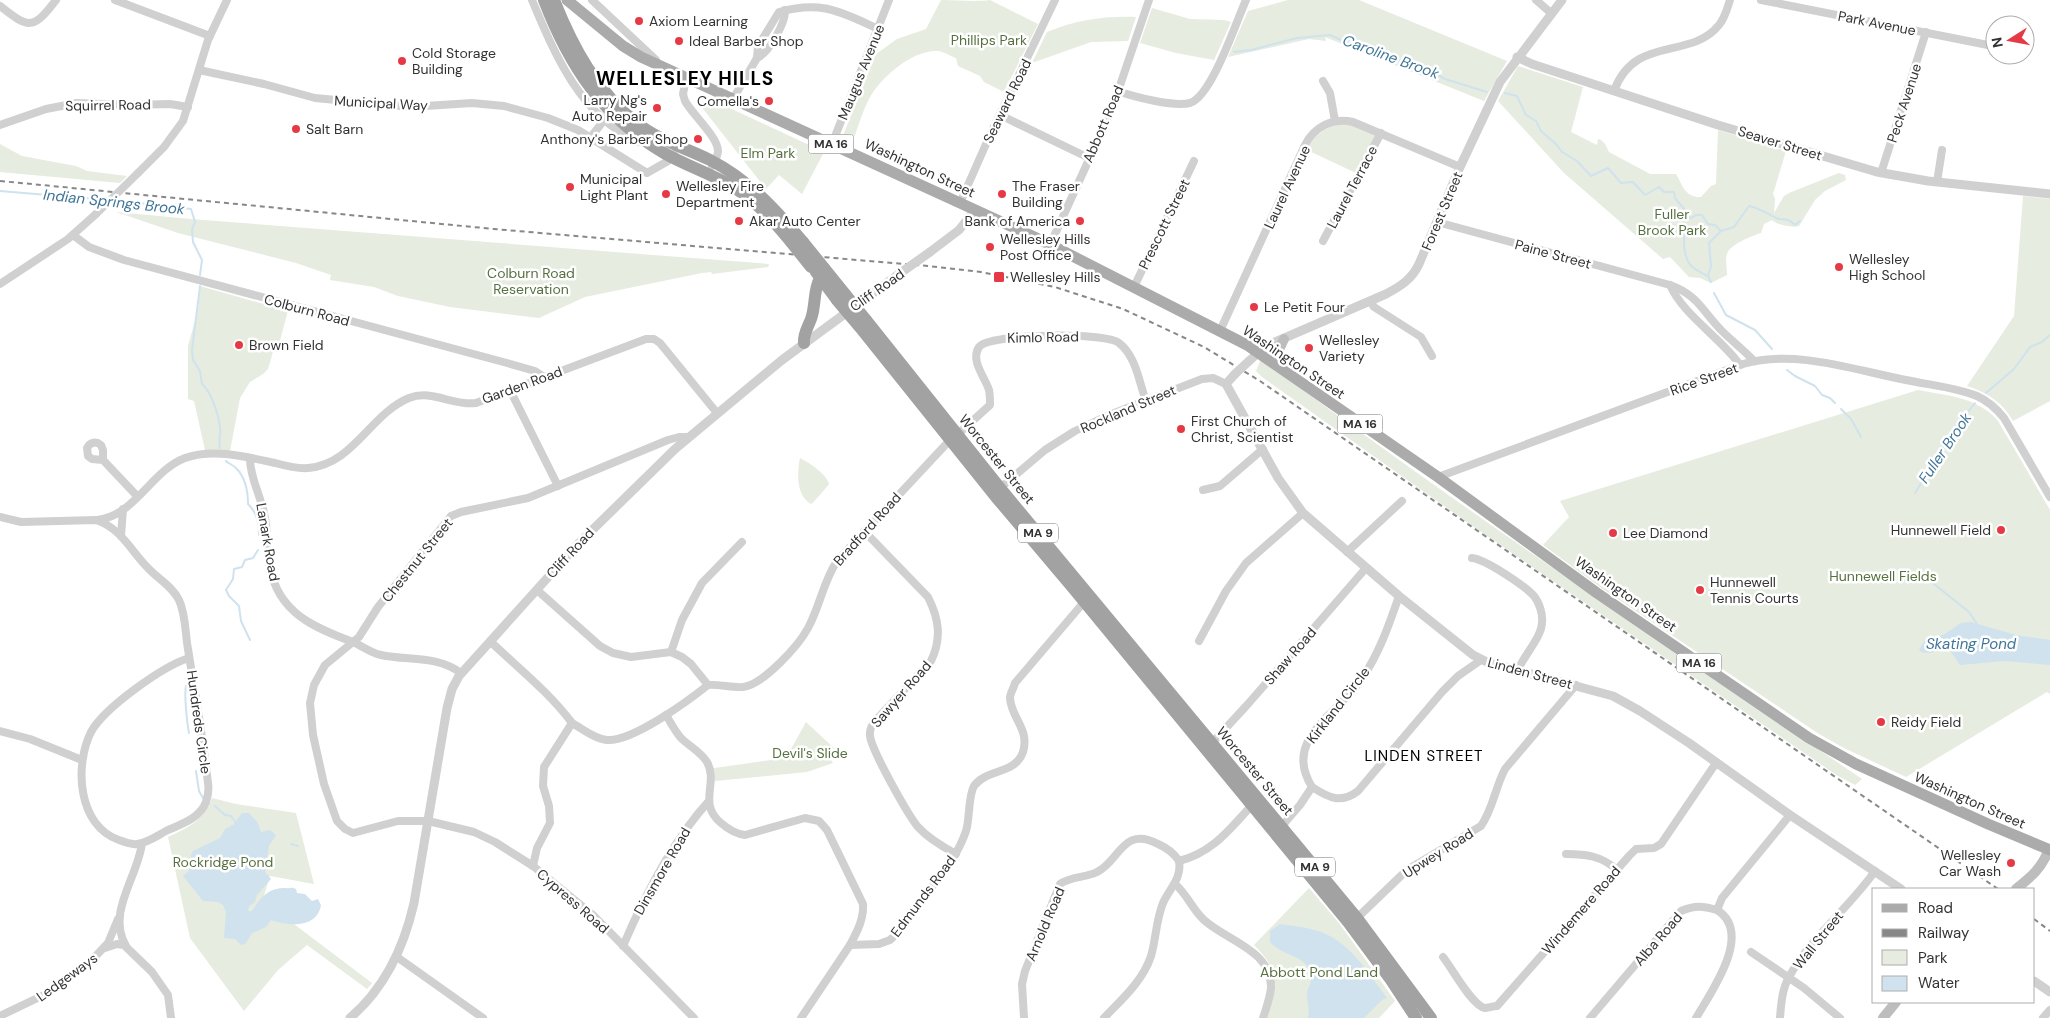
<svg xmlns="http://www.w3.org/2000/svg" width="2050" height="1018" font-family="'DM Sans',sans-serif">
<rect width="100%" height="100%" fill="#fff"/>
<g fill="#e6ecdf">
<path d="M941 0C957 0 976 2 990 0L1038 24 1004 92 984 82 980 76 958 66 956 58C950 56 943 51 937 51 912 50 880 78 869 99 862 112 858 128 852 143L842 138 876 54 897 39 926 29Z"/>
<polygon points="1288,0 1359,0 1507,61 1484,101 1325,37 1326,41 1309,39 1228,57 1248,11"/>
<polygon points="1152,8 1190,19 1224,20 1231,22 1214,60 1176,53 1140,43"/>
<path d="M1136 17 1128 41 1091 42 1032 63 1047 32C1076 20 1105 16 1136 17Z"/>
<path d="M1518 66 1583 87 1571 132 1597 145 1598 139 1601 140 1605 144 1609 152 1650 174H1676C1682 184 1685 198 1701 197L1711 186 1716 184 1718 130 1786 151 1773 194 1775 199 1774 213 1784 196 1789 193 1839 173 1845 175 1846 180 1825 191 1815 200 1799 226C1792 228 1777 225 1772 220L1764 224 1761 233C1752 236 1730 244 1727 254 1725 260 1727 269 1727 275L1711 283 1700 278 1689 277 1670 257 1663 259 1564 173 1498 101Z"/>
<polygon points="706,97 824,152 802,194 779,175 766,189 700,105"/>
<path d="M1340 124 1352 125 1377 134 1356 173 1307 150C1314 135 1324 128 1340 124Z"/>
<polygon points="0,144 22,156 76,166 87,171 127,176 120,183 0,172"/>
<path d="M2023 196 2050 199V401L2013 421C2003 403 1987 392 1967 386L2014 316Z"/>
<polygon points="116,212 191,219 769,264 768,267 712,274 711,272 702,273 585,297 539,318 450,307 398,296 374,287 330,280 331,275 296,263 178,233"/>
<polygon points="200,286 288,311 279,344 275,345 268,369 263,374 250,382 240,398 230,451 205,450 194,401 188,399 188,346 198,310"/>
<path d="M1260 361 1265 362C1459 507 1661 642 1862 779L1855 785 1838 776 1471 525 1262 377 1256 371Z"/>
<path d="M1918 390C1948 396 1978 397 1998 421L2050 510V694L2047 692 1906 777 1844 748 1819 734 1600 587 1543 545 1569 517 1560 501Z"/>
<path d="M800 458C810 463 826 474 829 484 826 488 813 503 811 504 796 496 797 473 800 458Z"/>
<polygon points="806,722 835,749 827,753 833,763 807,772 715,781 714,768 786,758"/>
<path d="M212 798 236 804 296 813 314 884 270 876 256 922 278 912 372 983 367 989 307 945 278 970 244 1011 190 938 168 837C187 828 205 820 212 798Z"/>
<path d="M1309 888 1339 923 1395 1001 1379 1018H1267C1277 986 1280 970 1254 945Z"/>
</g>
<g fill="#cfe2ee">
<polygon points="1971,622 2016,635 2050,640 2050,665 2004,661 1960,665 1949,649 1929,653 1921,652 1919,650 1926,638 1943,635 1961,623"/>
<path d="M242 813H249L258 823 261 832 270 830 276 835 269 846 265 872 271 879 257 895 255 902 249 906 248 911H252C261 897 268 888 285 888 290 889 291 886 296 889L297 893 305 894 312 901 318 899 321 905C317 929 288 926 271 920L266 927 252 933 246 943 241 945 235 939 224 938 226 912 223 905 218 902 203 901 183 876 189 871 191 855 193 851 220 838 225 829 233 825Z"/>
<path d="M1280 924C1292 926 1306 927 1318 931 1350 941 1368 973 1387 998L1382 1000 1364 1018H1308C1310 1009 1307 1003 1307 994 1307 988 1313 982 1311 975 1307 954 1282 957 1270 942V931Z"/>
</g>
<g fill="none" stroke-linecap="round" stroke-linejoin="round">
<g stroke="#cfe2ee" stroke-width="2">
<polyline points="1234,52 1251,50 1297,38 1330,35 1352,45 1369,48 1434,73 1445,79 1487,92"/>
<path d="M1505 93 1517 96 1526 115 1536 121 1541 131 1556 144 1562 152 1577 161 1591 176 1608 168 1621 183 1633 182 1645 195 1659 187 1664 192H1674L1675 198 1685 210C1686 226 1680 248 1689 263 1692 269 1702 273 1708 276L1711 282"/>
<polyline points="0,191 107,200"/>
<polyline points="114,200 191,209 195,222 192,229 193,242 202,260 200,275"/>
<path d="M1685 216 1691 218 1696 215H1702L1708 224 1715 225 1721 231 1734 227 1749 206C1759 208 1767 213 1776 218 1783 221 1786 216 1795 225L1800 221"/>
<polyline points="1708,276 1711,266 1709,243 1721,231"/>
<path d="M200 286 192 350 193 360 200 371 202 384C211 391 219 416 220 428 221 435 218 441 220 448"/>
<polyline points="1714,293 1726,315 1755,330 1772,349"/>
<polyline points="1787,370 1795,376 1815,386 1822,395 1830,398 1835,403"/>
<polyline points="1986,393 2014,369 2030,347 2042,342 2050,335"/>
<polyline points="1841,409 1851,419 1861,437"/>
<path d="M226 461C229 464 233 465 236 468 245 477 248 492 248 504 257 513 259 522 259 535"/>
<polyline points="1915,493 1954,430 1975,403"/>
<polyline points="1925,573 1934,584 1969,612 1979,627"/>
<polyline points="250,640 241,621 239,606 229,596 226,590 233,579 234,569 242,567 245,560 253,558 258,550"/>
<path d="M186 686C184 694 187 723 189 733"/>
<polyline points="196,771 199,791 203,798"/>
<polyline points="215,806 225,815 231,816 236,823"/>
<polyline points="291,844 298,846"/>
</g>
<g stroke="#d0d0d0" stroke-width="8">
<polyline points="115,0 210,36"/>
<path d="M532 0C555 55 581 117 639 142"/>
<polyline points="592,0 656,60"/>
<polyline points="1536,0 1551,13"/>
<polyline points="1761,0 1993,46"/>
<path d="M0 6C29 29 33 30 56 0"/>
<path d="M757 58C769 53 786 22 785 10"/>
<polyline points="199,70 264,84 315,98 410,107 472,103 504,106 548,118 578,130 647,173 668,161 674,154"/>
<path d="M686 78 683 94 685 101C692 114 718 137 718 151 718 156 715 161 712 166"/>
<polyline points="1323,81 1330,93 1335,121"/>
<path d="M1118 91C1134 97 1174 107 1190 103 1212 96 1236 22 1246 0"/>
<path d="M1614 91C1635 34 1690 61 1719 25 1725 18 1727 9 1730 0"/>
<path d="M733 99 757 58 758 46 779 12C822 0 840 12 879 29"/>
<polyline points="1000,115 1089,158"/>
<polyline points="0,125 46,109 77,103 128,105 170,104 188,107"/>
<polyline points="591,137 604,120"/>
<polyline points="832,144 889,0"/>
<polyline points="138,173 164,147 183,121 208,40 227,0"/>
<polyline points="1881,173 1926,32"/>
<polyline points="1937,182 1942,150"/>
<polyline points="960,203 990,135 1055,0"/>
<path d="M1437 222 1670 285C1698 295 1703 312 1722 331 1733 342 1744 350 1754 361"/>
<polyline points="73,235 89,247 124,260 507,363 535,371 544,377"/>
<polyline points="1323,241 1381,133"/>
<polyline points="1050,245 1112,109 1149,0"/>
<polyline points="0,284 68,239 96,214"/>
<path d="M1670 285C1683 315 1722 339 1740 365"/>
<polyline points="1134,287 1194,161"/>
<polyline points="1370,301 1374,307 1421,337 1432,356"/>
<path d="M1220 331 1305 145C1314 127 1333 117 1353 122L1460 167"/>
<polyline points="510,390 558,486"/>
<path d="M957 435 990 405C990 400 990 395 989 390 985 377 970 361 979 347 989 333 1106 332 1119 343 1136 356 1139 382 1146 401"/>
<polyline points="689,437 679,437 668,440 528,498 461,512 451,516 378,607 359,637 325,665 314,685 310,703 313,735 324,784 337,821 345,829 353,833 398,821 428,821 474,832 495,842 533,866 593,915 694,1018"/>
<path d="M250 459C250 479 262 498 265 518 268 534 267 551 270 567 278 613 315 628 353 642 362 646 371 653 381 655 409 661 436 655 461 673"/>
<path d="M103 460V450L101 445C96 441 90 442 87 448L88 456 92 459 103 460 137 496"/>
<path d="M1438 477 1743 364C1795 349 1854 370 1906 380 1929 385 1955 387 1977 396 1988 401 1996 408 2004 418L2050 497"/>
<polyline points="1000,488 1045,450 1075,431 1109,415 1202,379 1213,378 1226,384"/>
<polyline points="1203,490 1220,486 1263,449"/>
<path d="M0 517 21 522 96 520C121 528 131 551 148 568 158 579 172 586 179 600 186 615 185 633 188 649 195 693 203 738 208 783 209 789 208 796 206 802 200 818 182 824 168 830 158 835 148 843 137 844 131 845 124 842 119 840 78 826 74 766 91 732 104 708 163 666 189 658"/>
<path d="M97 520C135 516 151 471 185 458 213 448 247 457 275 463 286 466 297 469 308 468 354 464 370 414 409 398 432 389 452 406 476 403L646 339H654L660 343 717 413"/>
<path d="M864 531 928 597C939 619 942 638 931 661L877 719C873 724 869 728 870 736 872 751 908 815 918 827 929 839 943 847 956 854"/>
<polyline points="121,536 123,509"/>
<polyline points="1347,552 1402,501"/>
<path d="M1472 558C1485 559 1525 586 1534 596 1539 602 1543 614 1542 622 1542 637 1524 655 1518 670"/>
<path d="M537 590 600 646 613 653 631 657 671 652 682 657 691 664 708 685C688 701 632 742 607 740 595 739 583 729 572 723"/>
<path d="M490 641C518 668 549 692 572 723L544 767 543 786 549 806 550 823 537 848 533 866"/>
<polyline points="1199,641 1226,591 1246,563 1303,513"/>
<polyline points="671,652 682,620 702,583 742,542"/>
<path d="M708 685C720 684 732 688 743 687 763 685 799 645 808 628 820 606 823 582 837 561L950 440"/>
<path d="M666 715C671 723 675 731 681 738 689 746 701 752 707 762 719 783 697 803 721 823 728 829 736 834 745 835L805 818 819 821 827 830 863 904C864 919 857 932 850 945"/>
<polyline points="0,731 30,739 82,760"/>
<polyline points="1212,743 1248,704 1366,568"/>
<path d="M1312 787C1282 739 1337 715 1361 680 1379 654 1389 625 1399 596"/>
<path d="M1282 826 1300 805 1312 787C1329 798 1341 804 1358 791L1442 692 1458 676 1481 660"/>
<path d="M1566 854C1586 854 1602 856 1617 870"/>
<path d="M1175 884C1187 894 1192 909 1204 920 1227 941 1272 950 1271 988 1270 998 1266 1009 1263 1018"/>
<path d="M1357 918 1407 870 1481 826C1493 809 1495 788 1505 769L1576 685"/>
<path d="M126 946C106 913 138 877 142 843"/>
<path d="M623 946C644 897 673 840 709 801"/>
<polyline points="105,948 117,944 124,945 152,972 168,995 171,1018"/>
<polyline points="1751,952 1804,988 1840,1018"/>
<polyline points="397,957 483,1018"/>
<path d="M1443 957C1452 968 1472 1006 1485 1008 1488 1008 1493 1006 1497 1006L1629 856 1636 849 1654 848 1661 844 1716 763"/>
<polyline points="0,1016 50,992 92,960 108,943 118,919"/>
<path d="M801 1018 850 945 879 944 890 940C902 929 912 914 921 901 938 879 957 858 966 831 970 819 968 796 974 786 986 769 1016 774 1023 752 1030 729 1011 718 1010 698 1010 693 1014 688 1015 683L1084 602"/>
<path d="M1024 1018 1022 984 1025 971 1060 884C1071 876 1085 878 1097 872 1119 862 1123 825 1158 844 1167 848 1174 853 1179 861 1212 853 1229 830 1252 805"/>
<path d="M1104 1018C1121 1000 1143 981 1151 956 1156 939 1156 920 1163 903 1170 888 1182 878 1179 861"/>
<path d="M1590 1018 1681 911C1695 905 1703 906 1717 910L1722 898 1790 815"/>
<path d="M1696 1018C1711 992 1754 933 1717 910"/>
<path d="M1780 1018C1781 1005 1782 989 1789 977 1811 937 1849 908 1875 871"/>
<polyline points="2043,1018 2050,1010"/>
</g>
<g stroke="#d0d0d0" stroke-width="9">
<polyline points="1517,57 1532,64 1718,125 1877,172 1928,181 2050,194"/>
<polyline points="930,252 959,230 975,210"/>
<path d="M1249 361 1266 346 1386 294C1401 286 1412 279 1419 264L1460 167 1500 82 1562 0"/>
<polyline points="1235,374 1226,384 1278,478 1303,513 1399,596 1473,655 1487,662 1613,696 1640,711 1689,743 1790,815 1901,889"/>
<polyline points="2034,981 2050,992"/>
<path d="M350 1018C385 988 404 947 414 903L447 708 452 689 459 676 578 544 675 449 782 360 899 274"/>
</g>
<g stroke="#bdbdbd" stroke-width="10">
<polyline points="1282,369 1278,352 1284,339"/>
<path d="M2016 889C2031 877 2042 868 2049 849"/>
<polyline points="1883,1018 1896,1002"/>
</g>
<polyline stroke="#ababab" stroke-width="11" points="567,0 623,46 641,57 1043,241 1247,345 1438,477 1597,593 1809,738 1856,764 1988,824 2050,850"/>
<g stroke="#a2a2a2" stroke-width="12">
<path d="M544 0C569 65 603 118 664 153 685 165 709 173 730 185 754 199 773 220 791 242"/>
<path d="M554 0C573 48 597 92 638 124 660 141 686 148 710 160 748 179 776 210 803 242"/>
<polyline points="824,268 845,294"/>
<polyline points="816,272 837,300"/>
<polyline points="866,320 1000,488 1357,918 1431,1018"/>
<polyline points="859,326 996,497 1074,589 1348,922 1391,980 1416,1018"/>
<path d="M804 343C803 334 808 327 811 319 816 305 813 291 820 278"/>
</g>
<g stroke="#888" stroke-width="2" stroke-dasharray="5 4" stroke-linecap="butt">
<polyline points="0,181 494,229 928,266 981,272 1055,287 1123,309 1204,347 1260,381 1998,889"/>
<polyline points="2034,919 2050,931"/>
</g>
<polyline stroke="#d0d0d0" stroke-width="8" points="96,214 138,173"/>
<g stroke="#d0d0d0" stroke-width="9">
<polyline points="899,274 930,252"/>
<polyline points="1235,374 1249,361"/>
</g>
<g stroke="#a2a2a2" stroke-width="12">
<polyline points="791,242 811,267"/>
<polyline points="803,242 824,268"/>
<polyline points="845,294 866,320"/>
<polyline points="837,300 859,326"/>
</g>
</g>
<g fill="#e63946" stroke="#fff" stroke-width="2">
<circle cx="639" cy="21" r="5"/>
<circle cx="679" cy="41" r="5"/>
<circle cx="402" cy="61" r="5"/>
<circle cx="769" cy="101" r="5"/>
<circle cx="657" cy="108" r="5"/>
<circle cx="296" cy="129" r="5"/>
<circle cx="698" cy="139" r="5"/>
<circle cx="570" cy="187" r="5"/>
<circle cx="666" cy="194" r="5"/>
<circle cx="1002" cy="194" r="5"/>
<circle cx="739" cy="221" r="5"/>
<circle cx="1080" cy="221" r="5"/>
<circle cx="990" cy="247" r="5"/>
<circle cx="1839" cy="267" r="5"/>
<rect x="993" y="271" width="12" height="12" rx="2.5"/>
<circle cx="1254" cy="307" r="5"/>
<circle cx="239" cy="345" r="5"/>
<circle cx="1309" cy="348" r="5"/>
<circle cx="1181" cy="429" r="5"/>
<circle cx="2001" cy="530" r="5"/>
<circle cx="1613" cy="533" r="5"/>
<circle cx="1700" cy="590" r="5"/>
<circle cx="1881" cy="722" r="5"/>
<circle cx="2011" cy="863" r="5"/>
</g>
<g text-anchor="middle" stroke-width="5" stroke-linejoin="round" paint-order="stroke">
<g fill="#fff" stroke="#707070" stroke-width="1">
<rect x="808.5" y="134.5" width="45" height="19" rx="4"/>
<rect x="1337.5" y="414.5" width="45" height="19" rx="4"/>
<rect x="1018" y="523.5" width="40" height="19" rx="4"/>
<rect x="1676.5" y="653.5" width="45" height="19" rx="4"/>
<rect x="1295" y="857.5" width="40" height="19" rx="4"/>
</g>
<g font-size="12" font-weight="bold" fill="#333">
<text x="831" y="148">MA 16</text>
<text x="1360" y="428">MA 16</text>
<text x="1038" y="537">MA 9</text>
<text x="1699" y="667">MA 16</text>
<text x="1315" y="871">MA 9</text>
</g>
<g font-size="14" fill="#333" stroke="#fff" text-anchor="start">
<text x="649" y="26">Axiom Learning</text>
<text x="689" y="46">Ideal Barber Shop</text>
<text x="412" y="58">Cold Storage<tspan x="412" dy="16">Building</tspan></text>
<text x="647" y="105" text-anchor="end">Larry Ng's<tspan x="647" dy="16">Auto Repair</tspan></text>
<text x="759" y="106" text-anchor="end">Comella's</text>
<text x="306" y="134">Salt Barn</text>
<text x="688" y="144" text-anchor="end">Anthony's Barber Shop</text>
<text x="580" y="184">Municipal<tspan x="580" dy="16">Light Plant</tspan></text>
<text x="676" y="191">Wellesley Fire<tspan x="676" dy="16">Department</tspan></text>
<text x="1012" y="191">The Fraser<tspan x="1012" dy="16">Building</tspan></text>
<text x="749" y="226">Akar Auto Center</text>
<text x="1070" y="226" text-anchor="end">Bank of America</text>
<text x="1000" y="244">Wellesley Hills<tspan x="1000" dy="16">Post Office</tspan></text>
<text x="1849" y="264">Wellesley<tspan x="1849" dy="16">High School</tspan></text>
<text x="1010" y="282">Wellesley Hills</text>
<text x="1264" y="312">Le Petit Four</text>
<text x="1319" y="345">Wellesley<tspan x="1319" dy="16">Variety</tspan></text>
<text x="249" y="350">Brown Field</text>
<text x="1191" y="426">First Church of<tspan x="1191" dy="16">Christ, Scientist</tspan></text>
<text x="1991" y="535" text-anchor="end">Hunnewell Field</text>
<text x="1623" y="538">Lee Diamond</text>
<text x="1710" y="587">Hunnewell<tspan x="1710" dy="16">Tennis Courts</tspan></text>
<text x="1891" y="727">Reidy Field</text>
<text x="2001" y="860" text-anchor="end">Wellesley<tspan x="2001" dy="16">Car Wash</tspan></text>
</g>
<g font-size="14" fill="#333" stroke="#fff">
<text transform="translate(1877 23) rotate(11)" y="5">Park Avenue</text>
<text transform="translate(861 72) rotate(-68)" y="5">Maugus Avenue</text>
<text transform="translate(1007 101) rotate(-64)" y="5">Seaward Road</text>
<text transform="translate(381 103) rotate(3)" y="5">Municipal Way</text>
<text transform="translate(1904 103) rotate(-72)" y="5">Peck Avenue</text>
<text transform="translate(108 105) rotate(-1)" y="5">Squirrel Road</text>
<text transform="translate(1103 124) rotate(-67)" y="5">Abbott Road</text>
<text transform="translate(1780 143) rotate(17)" y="5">Seaver Street</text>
<text transform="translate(920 168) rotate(25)" y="5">Washington Street</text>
<text transform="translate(1287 187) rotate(-65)" y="5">Laurel Avenue</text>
<text transform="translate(1352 187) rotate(-62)" y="5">Laurel Terrace</text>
<text transform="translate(1442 211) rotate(-67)" y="5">Forest Street</text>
<text transform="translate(1164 224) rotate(-64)" y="5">Prescott Street</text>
<text transform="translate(1553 254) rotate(15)" y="5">Paine Street</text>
<text transform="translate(877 290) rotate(-35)" y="5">Cliff Road</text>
<text transform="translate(307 310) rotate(15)" y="5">Colburn Road</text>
<text transform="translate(1043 337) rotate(-1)" y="5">Kimlo Road</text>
<text transform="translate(1294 362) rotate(34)" y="5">Washington Street</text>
<text transform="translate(1704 379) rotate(-20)" y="5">Rice Street</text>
<text transform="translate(522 385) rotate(-20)" y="5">Garden Road</text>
<text transform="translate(1128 409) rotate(-23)" y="5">Rockland Street</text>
<text transform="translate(997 459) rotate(51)" y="5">Worcester Street</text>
<text transform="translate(867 529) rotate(-48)" y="5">Bradford Road</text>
<text transform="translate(268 542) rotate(80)" y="5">Lanark Road</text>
<text transform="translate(570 553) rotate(-47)" y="5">Cliff Road</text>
<text transform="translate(417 560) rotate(-51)" y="5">Chestnut Street</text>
<text transform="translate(1626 594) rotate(35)" y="5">Washington Street</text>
<text transform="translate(1290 656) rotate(-49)" y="5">Shaw Road</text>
<text transform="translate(1530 673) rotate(15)" y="5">Linden Street</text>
<text transform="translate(901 694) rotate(-49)" y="5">Sawyer Road</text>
<text transform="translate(1338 705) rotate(-52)" y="5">Kirkland Circle</text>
<text transform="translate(199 722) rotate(82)" y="5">Hundreds Circle</text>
<text transform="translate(1255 771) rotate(50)" y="5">Worcester Street</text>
<text transform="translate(1970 800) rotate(24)" y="5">Washington Street</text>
<text transform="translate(1438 853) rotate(-32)" y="5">Upwey Road</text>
<text transform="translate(662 871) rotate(-60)" y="5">Dinsmore Road</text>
<text transform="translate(923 896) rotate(-53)" y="5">Edmunds Road</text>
<text transform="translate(573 901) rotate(41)" y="5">Cypress Road</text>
<text transform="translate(1581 910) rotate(-49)" y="5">Windemere Road</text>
<text transform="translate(1045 924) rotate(-67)" y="5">Arnold Road</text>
<text transform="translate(1658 939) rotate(-49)" y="5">Alba Road</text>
<text transform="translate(1818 940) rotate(-51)" y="5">Wall Street</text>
<text transform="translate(67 977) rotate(-36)" y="5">Ledgeways</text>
</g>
<g font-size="14" fill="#56703f" stroke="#fff">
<text x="989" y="45">Phillips Park</text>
<text x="768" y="158">Elm Park</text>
<text x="1672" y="219">Fuller<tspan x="1672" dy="16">Brook Park</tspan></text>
<text x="531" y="278">Colburn Road<tspan x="531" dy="16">Reservation</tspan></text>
<text x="1883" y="581">Hunnewell Fields</text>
<text x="810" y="758">Devil's Slide</text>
<text x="223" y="867">Rockridge Pond</text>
<text x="1319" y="977">Abbott Pond Land</text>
</g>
<g font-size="15" font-style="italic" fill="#3f7597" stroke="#fff">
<text transform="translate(1391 57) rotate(20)" y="5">Caroline Brook</text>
<text transform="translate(114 202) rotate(6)" y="5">Indian Springs Brook</text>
<text transform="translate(1945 448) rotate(-56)" y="5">Fuller Brook</text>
<text x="1971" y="649">Skating Pond</text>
</g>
<g font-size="15" letter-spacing="1" fill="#000" stroke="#fff">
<text x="1424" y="761">LINDEN STREET</text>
</g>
<g font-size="19" font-weight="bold" letter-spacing="1" fill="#000" stroke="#fff">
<text x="685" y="85">WELLESLEY HILLS</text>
</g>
</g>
<rect x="1872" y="888" width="162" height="115" fill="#ffffff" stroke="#adadad"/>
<rect x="1882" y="904" width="25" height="8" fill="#ababab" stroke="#adadad"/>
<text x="1918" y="913" font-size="15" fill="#333333">Road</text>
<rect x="1882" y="929" width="25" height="8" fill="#888888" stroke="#adadad"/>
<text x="1918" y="938" font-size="15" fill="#333333">Railway</text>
<rect x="1882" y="950" width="25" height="15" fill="#e6ecdf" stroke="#adadad"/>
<text x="1918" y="963" font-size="15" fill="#333333">Park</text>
<rect x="1882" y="976" width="25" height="15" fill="#cfe2ee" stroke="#adadad"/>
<text x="1918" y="988" font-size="15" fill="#333333">Water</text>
<g transform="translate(2010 40) rotate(259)"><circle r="24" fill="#ffffff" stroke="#adadad"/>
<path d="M0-4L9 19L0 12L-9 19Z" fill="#e63946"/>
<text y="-8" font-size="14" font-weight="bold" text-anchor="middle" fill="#333333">N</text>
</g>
</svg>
